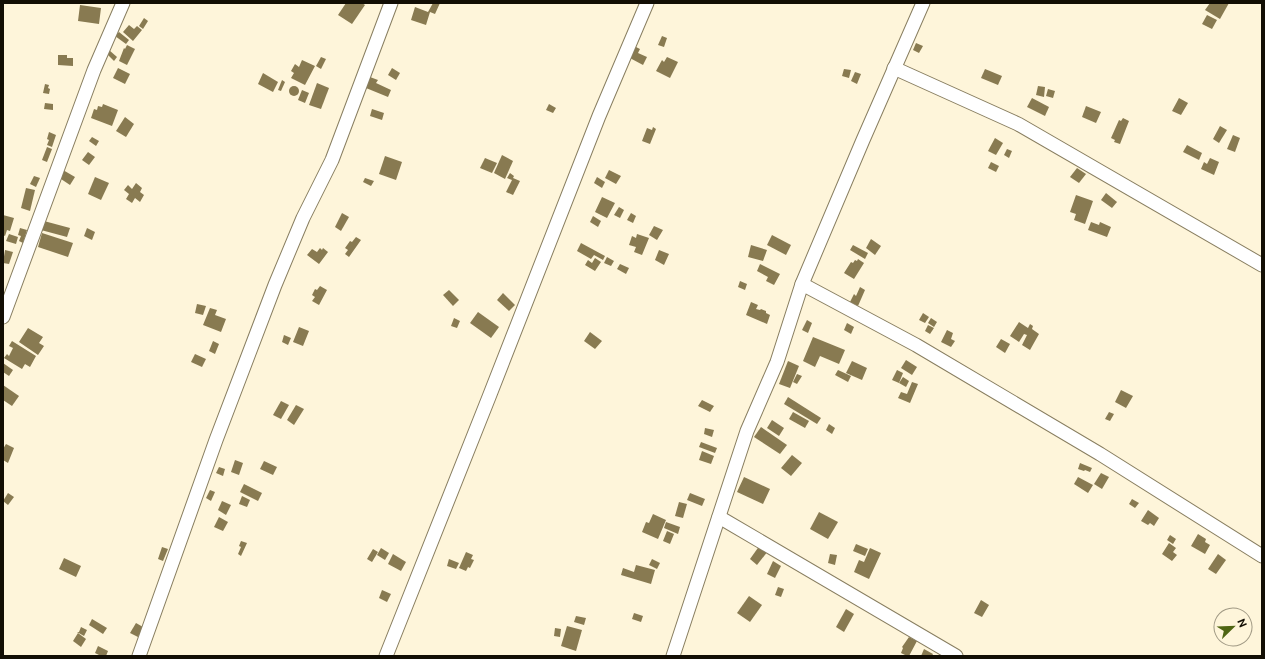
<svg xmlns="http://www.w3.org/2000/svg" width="1265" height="659" font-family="Ubuntu,sans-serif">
<rect width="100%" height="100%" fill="#fef5da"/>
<g fill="#887a51">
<polygon points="346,3 362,3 365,5 352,24 338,15"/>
<polygon points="433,3 440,3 435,14 430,12 426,25 411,20 415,7 428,12"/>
<polygon points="1210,3 1229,3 1220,19 1205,10"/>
<polygon points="80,5 101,8 99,24 78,21"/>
<polygon points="1207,15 1217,20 1212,29 1202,24"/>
<polygon points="144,18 148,21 143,29 139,26"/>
<polygon points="129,25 134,29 137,26 142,30 133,41 123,32"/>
<polygon points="119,32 129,40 126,44 115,36"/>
<polygon points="662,36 667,38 664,47 658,45"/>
<polygon points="916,43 923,46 919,53 913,50"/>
<polygon points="127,45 135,49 127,65 119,61 124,48 125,49"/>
<polygon points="634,46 640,49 638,53 647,57 643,65 628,57"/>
<polygon points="109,50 117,57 114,61 106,53"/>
<polygon points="58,55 67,55 67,58 73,58 73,66 58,65"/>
<polygon points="321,57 326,59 321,69 316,66"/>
<polygon points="667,57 678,62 670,78 656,71 662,60 664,62"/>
<polygon points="302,60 315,66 305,85 291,78 294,73 291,71 295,64 299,67"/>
<polygon points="118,68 130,74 125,84 113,78"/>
<polygon points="392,68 400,73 396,80 388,75"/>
<polygon points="844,69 851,70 849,78 842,76"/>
<polygon points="985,69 1002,76 998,85 981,78"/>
<polygon points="855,72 861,74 857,84 851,81"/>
<polygon points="263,73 278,82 273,92 258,84"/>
<polygon points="370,77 378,80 376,83 391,90 388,97 366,88"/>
<polygon points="282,80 285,82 281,91 278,90"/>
<polygon points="317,83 329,88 321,109 309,105"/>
<polygon points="45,84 49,85 48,88 50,89 49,94 43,93"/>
<circle cx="294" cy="91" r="5"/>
<polygon points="1038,86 1045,87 1044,97 1036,95"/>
<polygon points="1048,89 1055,91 1053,98 1046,96"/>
<polygon points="302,90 309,93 305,103 298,100"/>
<polygon points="1032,98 1049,107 1045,116 1027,107"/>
<polygon points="1179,98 1188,103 1181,115 1172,111"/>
<polygon points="45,103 53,104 53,110 44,109"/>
<polygon points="103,104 118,110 112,126 91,118 94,109 97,110 98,106 102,107"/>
<polygon points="549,104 556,108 553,113 546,110"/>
<polygon points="1086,106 1101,112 1096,123 1082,117"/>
<polygon points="372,109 384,113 382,120 370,116"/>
<polygon points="125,117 134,124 126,137 116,131"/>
<polygon points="1123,118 1129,121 1120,144 1114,142 1115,140 1111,138 1119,120 1121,121"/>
<polygon points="1220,126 1227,130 1219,143 1213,139"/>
<polygon points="653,127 656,129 650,144 642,141 647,128 652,130"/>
<polygon points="49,132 56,135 52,147 47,145 49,140 47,139"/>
<polygon points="1233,135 1240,138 1235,152 1227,149"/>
<polygon points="92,137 99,141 96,146 89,141"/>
<polygon points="995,138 1003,143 996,155 988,151"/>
<polygon points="1187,145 1202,153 1199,160 1183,152"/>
<polygon points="47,147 52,149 47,162 42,160"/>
<polygon points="1007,149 1012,151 1009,158 1004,155"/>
<polygon points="88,152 95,157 89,165 82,160"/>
<polygon points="502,155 513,161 505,179 494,173"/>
<polygon points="385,156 402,162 396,180 379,174"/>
<polygon points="485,158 497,163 492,173 480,168"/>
<polygon points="1210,158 1219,162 1214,175 1201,169 1204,162 1207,164"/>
<polygon points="991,162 999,166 996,172 988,168"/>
<polygon points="1077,168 1086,174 1079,183 1070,177"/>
<polygon points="63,170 75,177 70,185 58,177"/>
<polygon points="609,170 621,176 616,184 605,178"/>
<polygon points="510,173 514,176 513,178 520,181 513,195 506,192 512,180 507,178"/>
<polygon points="34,176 40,178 36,187 30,184"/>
<polygon points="95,177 109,183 101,200 88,194"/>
<polygon points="597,177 605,182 602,188 594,183"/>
<polygon points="365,178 374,181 371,186 363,182"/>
<polygon points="136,183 142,188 140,192 144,195 140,202 135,198 132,203 126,199 129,194 124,190 128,185 132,189"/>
<polygon points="26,188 35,190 30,211 21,208"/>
<polygon points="1106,193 1117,202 1112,208 1101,200"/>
<polygon points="1076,195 1093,201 1085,224 1074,220 1076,214 1070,212"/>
<polygon points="602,197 615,203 607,218 595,212"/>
<polygon points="619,207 624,210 620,218 614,215"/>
<polygon points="342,213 349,217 341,231 335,227"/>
<polygon points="631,213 636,216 633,223 627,220"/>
<polygon points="3,215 14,218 10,231 7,230 5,236 3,235"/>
<polygon points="593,216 601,221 598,227 590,222"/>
<polygon points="44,221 70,228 67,237 41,230"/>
<polygon points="1091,222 1099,225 1100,222 1111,227 1107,237 1088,230"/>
<polygon points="654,226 663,230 657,240 649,235"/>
<polygon points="20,228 27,230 23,243 19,241 21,236 18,235"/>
<polygon points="87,228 95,232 92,240 84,236"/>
<polygon points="42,233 73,243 68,257 38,247"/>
<polygon points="9,234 18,237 16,244 6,241"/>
<polygon points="637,234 649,238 642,255 634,252 636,247 629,245 632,236 636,238"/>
<polygon points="772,235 791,245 786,255 767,245"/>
<polygon points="356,237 361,240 349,257 345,254 348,250 345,248 350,241 352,242"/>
<polygon points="871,239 881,246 875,255 866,248"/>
<polygon points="581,243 605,256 603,260 594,255 591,259 577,251"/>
<polygon points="751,245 767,250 763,261 748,257"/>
<polygon points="853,245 868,253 865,259 850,250"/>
<polygon points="320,248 322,250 323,248 328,252 319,264 307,255 312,249 317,252"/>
<polygon points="5,250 13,252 9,264 3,263"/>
<polygon points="659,250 669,254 664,265 655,260"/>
<polygon points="607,257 614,261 611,266 604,263"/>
<polygon points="595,258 601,262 595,271 585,265 588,260 592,263"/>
<polygon points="858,259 864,263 854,279 844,273 851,262 853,263 855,260 857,261"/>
<polygon points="620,264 629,268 626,274 617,269"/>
<polygon points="760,264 780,274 774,285 766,281 768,277 757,271"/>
<polygon points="740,281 747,284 745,290 738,287"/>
<polygon points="320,286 327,290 319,305 312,301 315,297 312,295 315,289 317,290"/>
<polygon points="860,287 865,290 858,306 850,302 854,294 856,296"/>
<polygon points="449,290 459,300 453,306 443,295"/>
<polygon points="503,293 515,305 509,311 497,300"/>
<polygon points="751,302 758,305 756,309 760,310 761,309 766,311 766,313 770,315 767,324 746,315"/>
<polygon points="197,304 206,306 203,315 195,313"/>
<polygon points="210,308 217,310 215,315 226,319 221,332 203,325"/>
<polygon points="478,312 499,327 491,338 470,323"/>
<polygon points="923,313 929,317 925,323 919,320"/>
<polygon points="454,318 460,321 457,328 451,326"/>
<polygon points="931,318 937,322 934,327 928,323"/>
<polygon points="807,320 812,323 808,333 802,330"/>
<polygon points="1019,322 1028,328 1030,324 1033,326 1032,329 1039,334 1030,350 1022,345 1027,335 1024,334 1019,342 1010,336"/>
<polygon points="847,323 854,327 851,334 844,330"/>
<polygon points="928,325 934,328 930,334 925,331"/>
<polygon points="299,327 309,331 303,346 293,342"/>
<polygon points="28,328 43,337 39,343 44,346 38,355 19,342"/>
<polygon points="947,330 953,333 951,339 955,341 951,347 941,342"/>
<polygon points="590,332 602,341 595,349 584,341"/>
<polygon points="284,335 291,338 288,345 282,342"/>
<polygon points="813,337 845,350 839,364 820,356 815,367 803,361"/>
<polygon points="1001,339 1010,344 1005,353 996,347"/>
<polygon points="12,341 36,356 30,367 25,364 22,369 4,358 7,354 9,356 13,348 9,346"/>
<polygon points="213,341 219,344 215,354 209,351"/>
<polygon points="195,354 206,359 202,367 191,362"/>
<polygon points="906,360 917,367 912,375 901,368"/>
<polygon points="788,361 799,366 790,388 779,384"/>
<polygon points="852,361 867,368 862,380 846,373"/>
<polygon points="3,363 13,370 9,376 3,372"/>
<polygon points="838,370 851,376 848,382 835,375"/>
<polygon points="897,370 903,373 899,383 892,380"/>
<polygon points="797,374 802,376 797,384 793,382"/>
<polygon points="903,377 909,381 906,387 899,383"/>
<polygon points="912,382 918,384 910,403 898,398 901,392 907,394"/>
<polygon points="3,385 19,396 12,406 3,400"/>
<polygon points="1121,390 1133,396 1126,408 1115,402"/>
<polygon points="788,397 821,418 817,424 784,404"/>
<polygon points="702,400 714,406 710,412 698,406"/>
<polygon points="281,401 289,405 281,419 273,415"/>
<polygon points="296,405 304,409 294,425 287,420"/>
<polygon points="793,412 809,421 805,428 789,419"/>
<polygon points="1109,412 1114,414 1110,421 1105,419"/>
<polygon points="772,420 784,428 779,436 767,428"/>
<polygon points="829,424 835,428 832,434 826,430"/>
<polygon points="761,427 787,445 780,454 754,437"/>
<polygon points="705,428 714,430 712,437 704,434"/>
<polygon points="701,442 717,448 715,453 699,447"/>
<polygon points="6,444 14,448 8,463 3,460 3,449"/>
<polygon points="702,451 714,456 711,464 699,460"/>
<polygon points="792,455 802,463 791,476 781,468"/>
<polygon points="235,460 243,463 239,475 231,472"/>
<polygon points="264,461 277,467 273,475 260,469"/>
<polygon points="1080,463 1092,468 1090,472 1085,470 1084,471 1078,469"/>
<polygon points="219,467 225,469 223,476 216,473"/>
<polygon points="1101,473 1109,477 1102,489 1094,484"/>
<polygon points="744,477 770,489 763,504 737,492"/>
<polygon points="1078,477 1093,485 1088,493 1074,484"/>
<polygon points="244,484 262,493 258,501 240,492"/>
<polygon points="210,490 215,492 211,501 206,498"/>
<polygon points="8,493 14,497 8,505 3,501"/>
<polygon points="690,493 705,499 702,506 687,500"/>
<polygon points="242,496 250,500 247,507 239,504"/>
<polygon points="1132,499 1139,503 1135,508 1129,504"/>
<polygon points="222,501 231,505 226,515 218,510"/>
<polygon points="679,502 687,504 683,518 675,516"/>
<polygon points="1148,510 1159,518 1154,526 1150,523 1148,525 1141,521"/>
<polygon points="819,512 838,522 828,539 810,529"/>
<polygon points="653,514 666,520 658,539 642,532 646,522 649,523"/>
<polygon points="219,517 228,522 223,531 214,527"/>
<polygon points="666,522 680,527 678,534 664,528"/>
<polygon points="667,531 674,534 670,544 663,541"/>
<polygon points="1198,534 1206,539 1205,542 1210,545 1205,554 1191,546"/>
<polygon points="1170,535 1176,539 1173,544 1167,540"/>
<polygon points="241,541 247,543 241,556 238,554 241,547 239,546"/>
<polygon points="1169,543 1176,548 1173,552 1177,555 1172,561 1162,554"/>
<polygon points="856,544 868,549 865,556 853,551"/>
<polygon points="760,545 768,551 757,565 750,559"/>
<polygon points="162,547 168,549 163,561 158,559"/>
<polygon points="381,548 389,553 385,560 377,555"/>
<polygon points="870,548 881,553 869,579 854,572 859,560 864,562"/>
<polygon points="373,549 378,552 372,562 367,559"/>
<polygon points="466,552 473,555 471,559 474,560 470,568 468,567 466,571 459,568"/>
<polygon points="393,554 406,562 401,571 388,564"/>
<polygon points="830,554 837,555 835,565 828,563"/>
<polygon points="1218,554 1226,560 1216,574 1208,569"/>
<polygon points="64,558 81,566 76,577 59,569"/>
<polygon points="449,559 459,563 456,569 447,566"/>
<polygon points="652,559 660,563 657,569 649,565"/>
<polygon points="773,561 781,566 775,578 767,574"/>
<polygon points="636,565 655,570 651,584 621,575 623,568 634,572"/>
<polygon points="778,587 784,589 781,597 775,595"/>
<polygon points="382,590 391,594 387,602 379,598"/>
<polygon points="749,596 762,605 750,622 737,613"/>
<polygon points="981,600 989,605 982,617 974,613"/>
<polygon points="846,609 854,614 844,632 836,627"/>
<polygon points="634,613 643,616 641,622 632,619"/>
<polygon points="576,616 586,618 584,625 574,622"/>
<polygon points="92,619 107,628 103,634 89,625"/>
<polygon points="136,623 143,627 138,637 130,633"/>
<polygon points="567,626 582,630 576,651 561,646"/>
<polygon points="81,627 87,630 84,636 77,632 79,632"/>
<polygon points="555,628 561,629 560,637 554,636"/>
<polygon points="78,633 86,639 81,647 73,641"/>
<polygon points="909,637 917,641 909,656 907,656 901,653 903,648 902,647"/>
<polygon points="98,646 108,651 106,656 101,656 95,653"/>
<polygon points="924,649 933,654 932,656 921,656"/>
</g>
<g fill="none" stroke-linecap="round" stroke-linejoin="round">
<g stroke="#887e60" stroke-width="15">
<g id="minor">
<polyline points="894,68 1018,124 1262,265"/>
<polyline points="802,284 916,345 1100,454 1262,556"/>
<polyline points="3,317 94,70 123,3"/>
<polyline points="719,517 956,656"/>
<polyline points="139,656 216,440 275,285 303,218 332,160 391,3"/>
<polyline points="386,656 489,397 599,116 647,3"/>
<polyline points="673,656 747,431 777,362 802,284 863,140 923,3"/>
</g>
</g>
<use href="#minor" stroke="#fff" stroke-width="13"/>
</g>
<rect width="1265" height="659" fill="none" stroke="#120e04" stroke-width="8"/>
<g transform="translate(1233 627) rotate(67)"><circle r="19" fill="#fef5da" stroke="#a09984"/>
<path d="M0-3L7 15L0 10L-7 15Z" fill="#4f6512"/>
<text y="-6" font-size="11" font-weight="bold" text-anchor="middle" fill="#120e04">N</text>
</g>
</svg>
